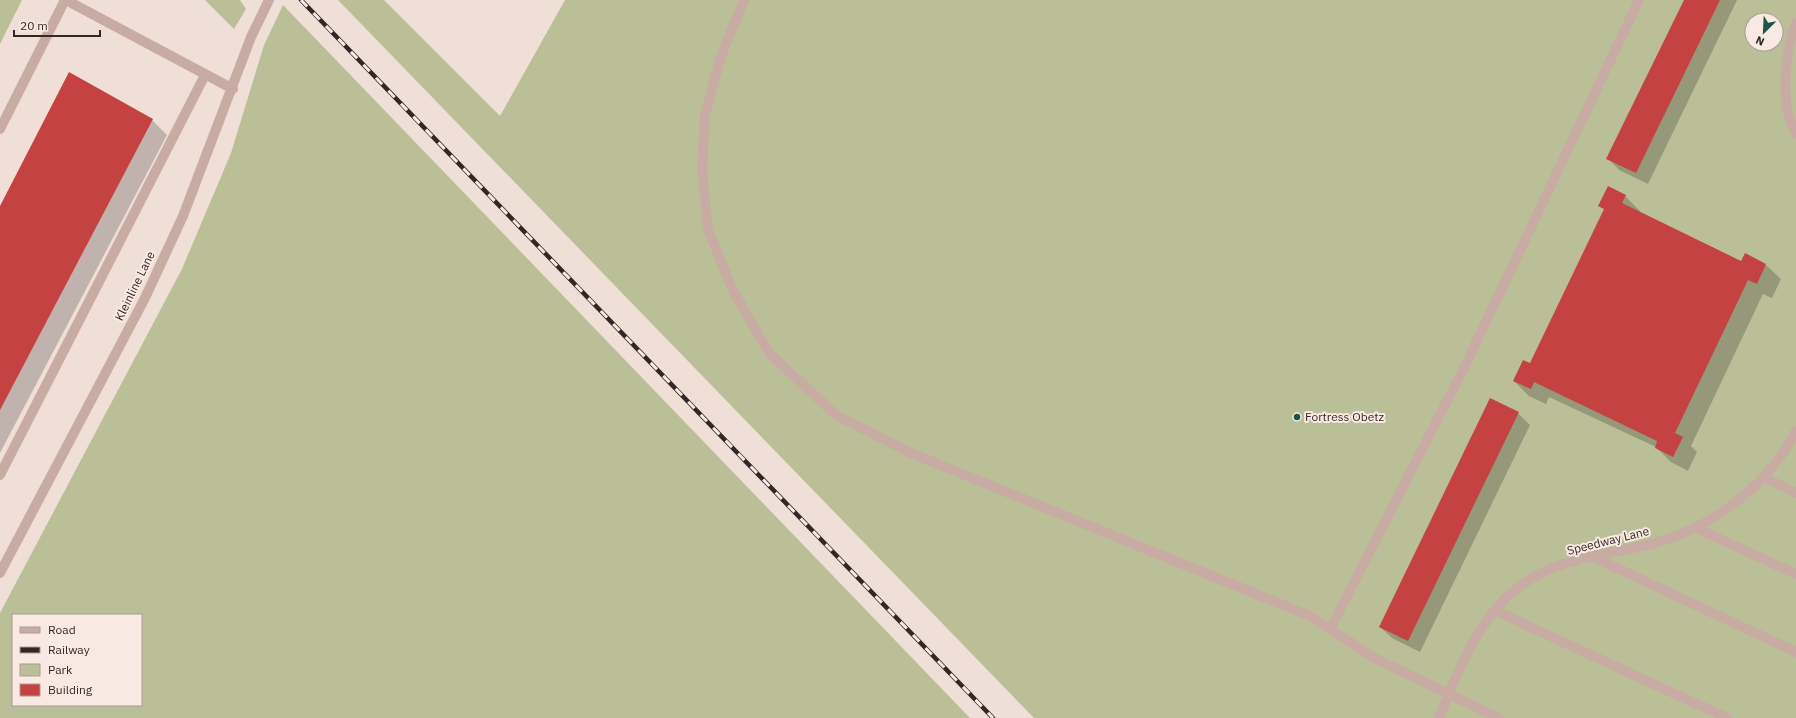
<svg xmlns="http://www.w3.org/2000/svg" width="1796" height="718" font-family="'IBM Plex Sans',sans-serif">
<rect width="100%" height="100%" fill="#f0dfd7"/>
<g fill="#bbbf98" fill-rule="evenodd">
<polygon points="0,0 22,0 0,44"/>
<polygon points="205,0 240,0 246,9 234,29"/>
<path d="M338 0H384L500 116 565 0H1796V718H1034ZM1752 20H1776V44H1752Z"/>
<path d="M283 5 970 718H0V613L182 269 231 153 264 45ZM13 615H141V705H13Z"/>
</g>
<g fill="#0003">
<polygon points="1685,0 1737,0 1648,184 1619,170 1608,158"/>
<polygon points="152,120 167,135 0,453 0,208"/>
<polygon points="1625,196 1640,211 1639,213 1742,262 1766,265 1781,279 1772,298 1763,294 1691,446 1697,452 1688,471 1671,462 1656,447 1549,397 1546,404 1529,396 1514,381 1530,365 1605,210 1600,205"/>
<polygon points="1518,413 1530,425 1420,652 1392,638 1380,627"/>
</g>
<g fill="#c44241">
<polygon points="1684,0 1720,0 1636,173 1606,159"/>
<polygon points="69,72 153,119 0,410 0,206"/>
<polygon points="1608,186 1626,195 1622,203 1741,261 1745,253 1766,264 1757,284 1748,280 1675,433 1683,437 1673,457 1655,448 1657,441 1534,382 1531,389 1513,381 1523,360 1530,363 1604,209 1598,206"/>
<polygon points="1490,398 1519,412 1408,641 1379,627"/>
</g>
<g fill="none" stroke-linecap="round" stroke-linejoin="round">
<g stroke="#c8aca4" stroke-width="10">
<polyline points="66,0 233,89"/>
<polyline points="744,0 721,56 705,115 702,169 708,229 732,289 770,354 836,415 911,453 1310,616 1374,658 1499,718"/>
<path d="M1796 23C1786 45 1782 93 1789 116 1791 122 1794 128 1796 134"/>
<polyline points="0,129 65,0"/>
<polyline points="0,475 205,75"/>
<polyline points="1763,477 1796,493"/>
<polyline points="1696,528 1796,574"/>
<polyline points="1591,556 1796,652"/>
<polyline points="0,573 145,298 183,216 251,37 269,0"/>
<polyline points="1494,610 1727,718"/>
<polyline points="1330,629 1465,366 1639,0"/>
<path d="M1439 718C1456 675 1479 618 1516 589 1552 560 1599 555 1643 546 1706 532 1766 489 1796 431"/>
</g>
<g stroke="#332725" stroke-width="4.5">
<polyline id="rail" points="301,0 993,718"/>
</g>
<use href="#rail" stroke="#f8eae3" stroke-width="3" stroke-dasharray="9" stroke-linecap="butt"/>
</g>
<circle fill="#1c544a" stroke="#f8eae3" stroke-width="1.5" cx="1297" cy="417" r="4"/>
<g text-anchor="middle" stroke-width="4" stroke-linejoin="round" paint-order="stroke">
<g font-size="12" fill="#332725" stroke="#f8eae3">
<text transform="translate(135 286) rotate(-64)" y="4">Kleinline Lane</text>
<text transform="translate(1608 541) rotate(-14)" y="4">Speedway Lane</text>
</g>
<g font-size="12" fill="#332725" stroke="#f8eae3" text-anchor="start">
<text x="1305" y="421">Fortress Obetz</text>
</g>
</g>
<rect x="12" y="614" width="130" height="92" fill="#f8eae3" stroke="#a99c97"/>
<rect x="20" y="627" width="20" height="6" fill="#c8aca4" stroke="#a99c97"/>
<text x="48" y="634" font-size="12" fill="#332725">Road</text>
<rect x="20" y="647" width="20" height="6" fill="#332725" stroke="#a99c97"/>
<text x="48" y="654" font-size="12" fill="#332725">Railway</text>
<rect x="20" y="664" width="20" height="12" fill="#bbbf98" stroke="#a99c97"/>
<text x="48" y="674" font-size="12" fill="#332725">Park</text>
<rect x="20" y="684" width="20" height="12" fill="#c44241" stroke="#a99c97"/>
<text x="48" y="694" font-size="12" fill="#332725">Building</text>
<g transform="translate(1764 32) rotate(204)"><circle r="19" fill="#f8eae3" stroke="#a99c97"/>
<path d="M0-3L7 15L0 10L-7 15Z" fill="#1c544a"/>
<text y="-6" font-size="11" font-weight="bold" text-anchor="middle" fill="#332725">N</text>
</g>
<path d="M14 30v6h86v-6" fill="none" stroke="#332725" stroke-width="2"/>
<text x="20" y="30" font-size="12" fill="#332725" stroke="#f8eae3" stroke-width="3" paint-order="stroke">20 m</text>
</svg>
